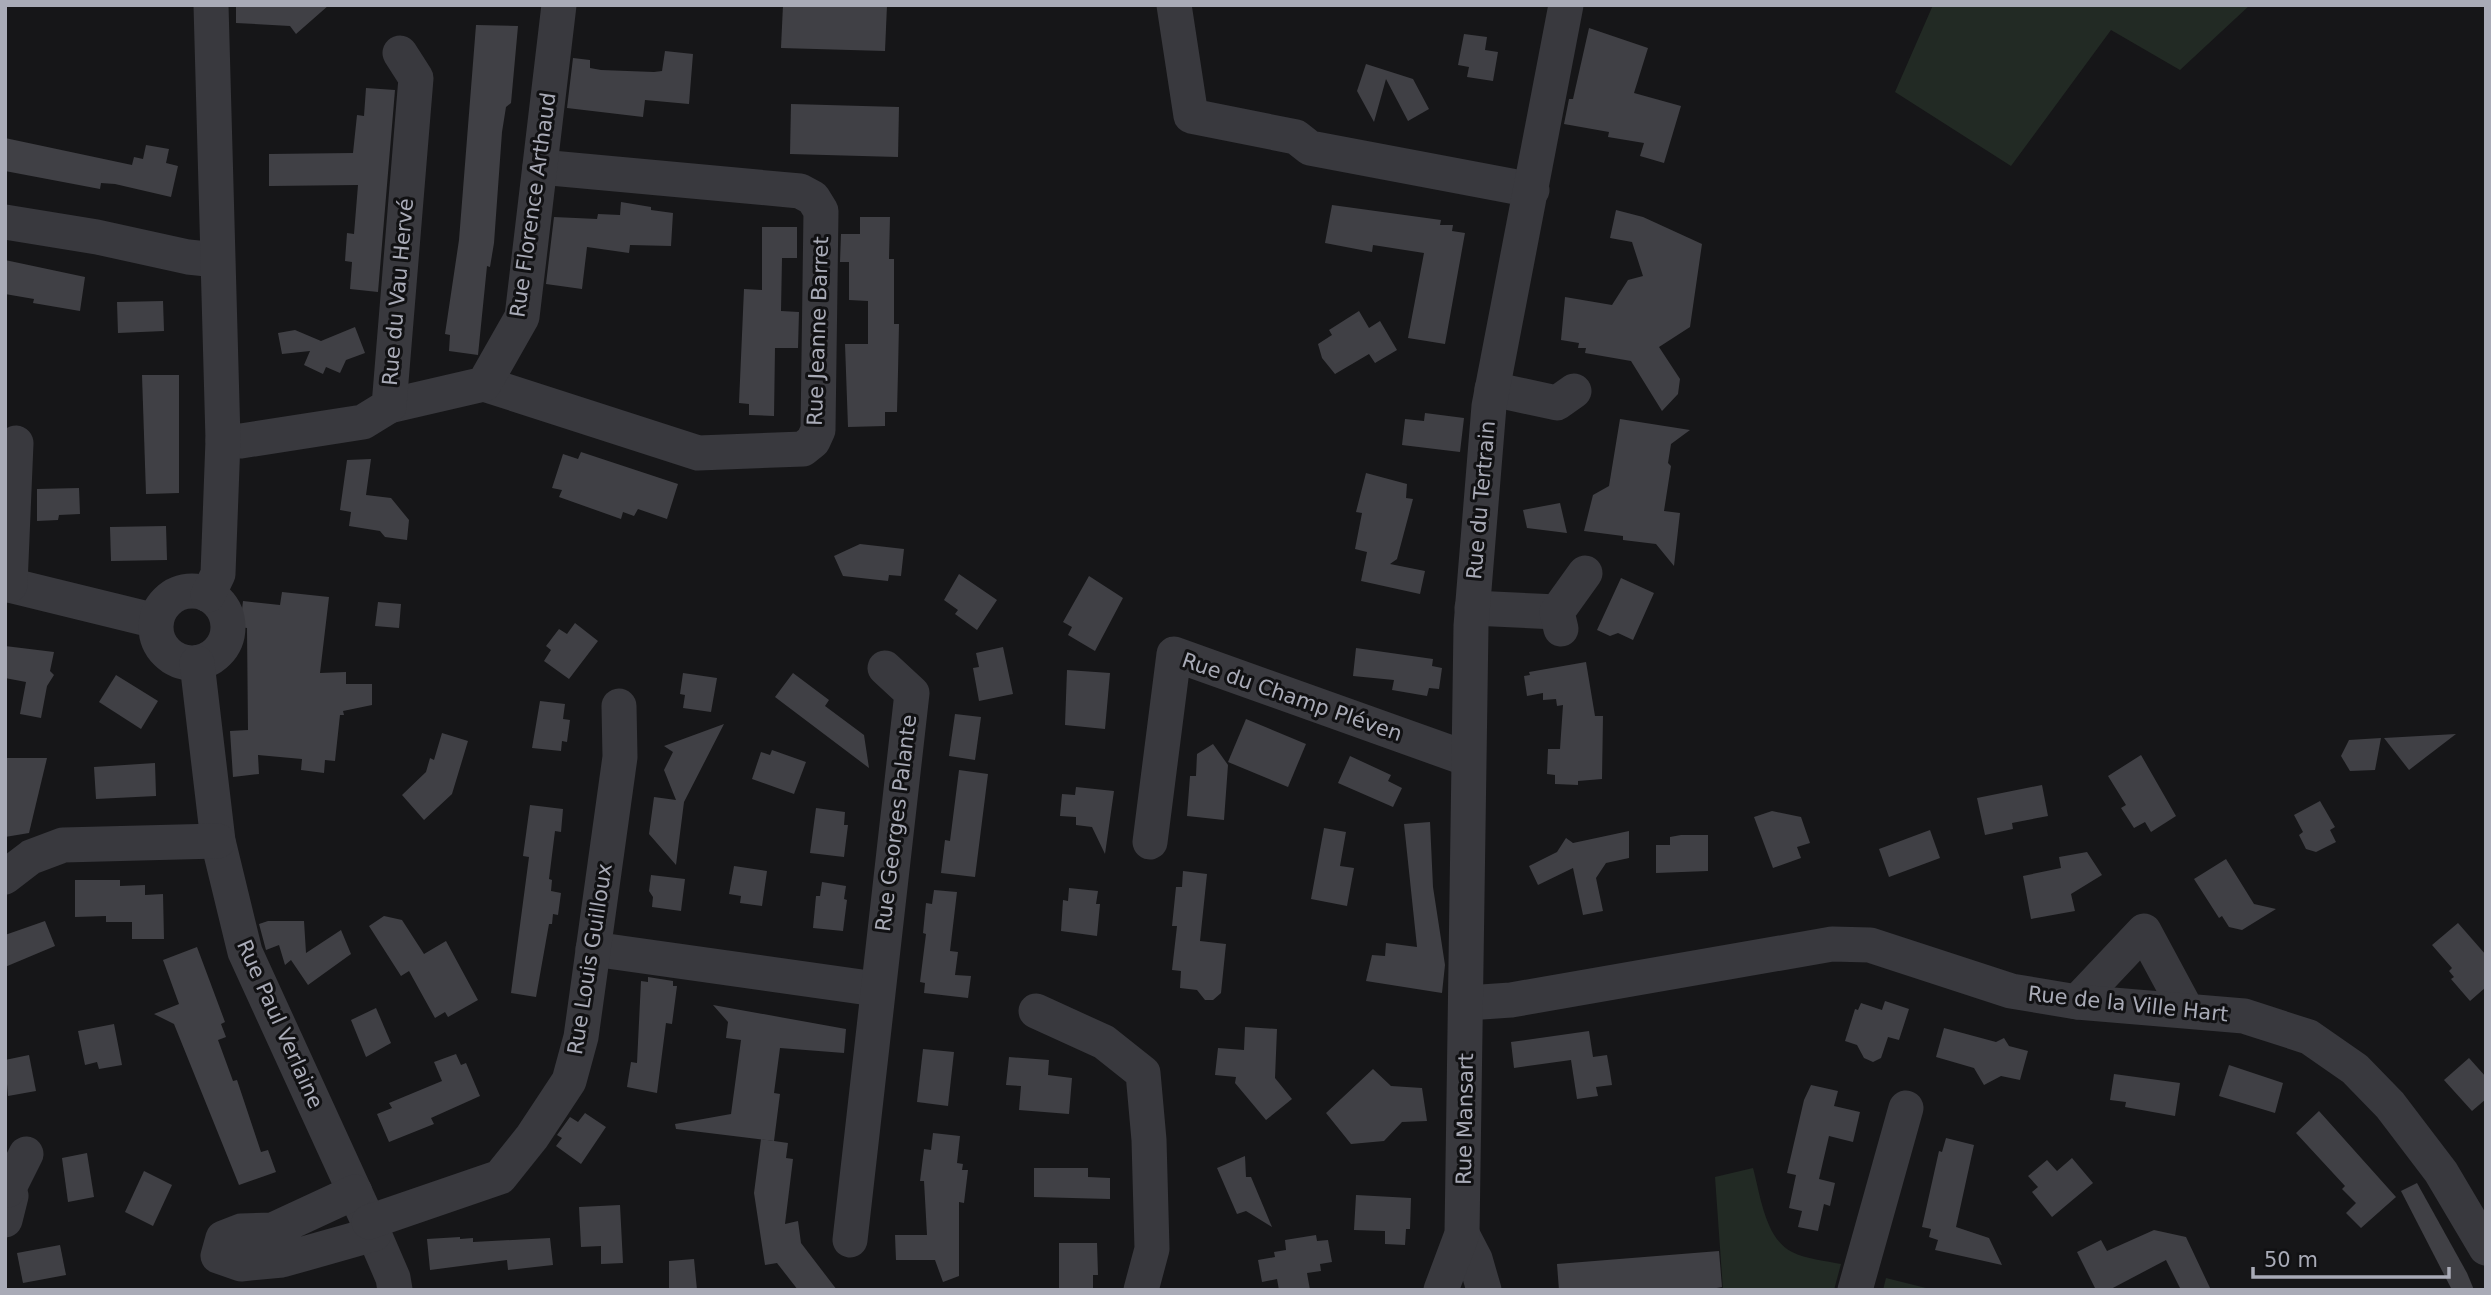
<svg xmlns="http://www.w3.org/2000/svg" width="2491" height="1295" font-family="'DejaVu Sans',sans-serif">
<rect width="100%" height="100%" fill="#161618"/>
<g fill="#222a24">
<polygon points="1933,5 2250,5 2180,70 2111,30 2011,166 1895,92"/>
<path d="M1753 1168C1760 1193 1765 1239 1792 1252 1806 1259 1826 1261 1841 1264L1834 1290H1723L1715 1177Z"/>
<polygon points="1886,1278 1934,1290 1883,1290"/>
</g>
<g fill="#404045">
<polygon points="236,5 329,5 296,34 290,26 236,23"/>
<polygon points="783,5 887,5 885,51 781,48"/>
<polygon points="476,25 518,26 511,103 506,107 502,132 494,243 490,267 487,266 478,355 449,351 450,335 445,334 459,240"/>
<polygon points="1589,28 1648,48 1634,93 1681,106 1664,163 1640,156 1644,143 1608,137 1609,132 1564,124 1569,99 1573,99"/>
<polygon points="1464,34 1487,37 1485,50 1498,52 1493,81 1467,77 1469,67 1458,65"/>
<polygon points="665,51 693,54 689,104 645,100 643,117 567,108 573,58 590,60 590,68 601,70 654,72 662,71"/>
<polygon points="1366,64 1413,79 1429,109 1408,121 1386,79 1374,122 1357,91"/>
<polygon points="366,88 395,90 378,292 350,289 352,262 345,261 347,233 354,234 358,185 269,186 269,154 353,153 357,115 364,116"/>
<polygon points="791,104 899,107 898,157 790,154"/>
<polygon points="5,138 132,165 134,157 143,159 146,145 169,149 166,163 178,166 171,197 115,184 101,183 100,189 5,171"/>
<polygon points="621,202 651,207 651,210 673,213 671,246 630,245 629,253 587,247 582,289 546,284 554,217 597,219 598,214 620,215"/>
<polygon points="1332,205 1441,220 1440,225 1453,225 1452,231 1465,233 1445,344 1408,338 1424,253 1373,245 1372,252 1325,243"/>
<polygon points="1616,210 1643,217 1702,244 1690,327 1659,347 1680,379 1678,394 1662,411 1631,361 1585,353 1586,348 1578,348 1579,343 1561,340 1565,297 1612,305 1628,280 1643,276 1632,242 1610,238"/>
<polygon points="860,217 890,217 889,259 894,259 894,324 899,324 898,372 897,412 885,412 885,426 848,427 845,344 868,344 868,301 849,300 849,262 840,262 841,234 860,234"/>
<polygon points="762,227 797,227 797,258 782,258 781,311 799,312 798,348 775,348 774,416 749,415 749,404 739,403 744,289 762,290"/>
<polygon points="5,260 85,277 80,311 33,303 34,299 5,294"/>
<polygon points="163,301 164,331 118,333 117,302"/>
<polygon points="1359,311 1369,328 1380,321 1397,350 1375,363 1369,354 1335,374 1322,358 1318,344 1332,335 1329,330"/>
<polygon points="355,327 365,353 346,360 340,373 326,367 323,374 304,365 310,351 282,354 278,333 295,330 321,341"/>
<polygon points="142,375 179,375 179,493 146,494"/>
<polygon points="1425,413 1464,418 1460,452 1402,445 1405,419 1424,421"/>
<polygon points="1620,419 1690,430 1671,444 1668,463 1671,466 1664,511 1680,513 1674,566 1656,544 1623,540 1623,536 1584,531 1593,495 1609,486"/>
<polygon points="581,452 678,484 667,519 638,509 634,516 623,512 621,519 559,497 562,490 552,488 563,454 578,459"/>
<polygon points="371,459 366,495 391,498 409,520 407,540 385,537 380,531 349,526 351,512 340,510 347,460"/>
<polygon points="1366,473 1407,484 1406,498 1413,499 1397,559 1390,564 1425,571 1420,594 1361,581 1367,552 1355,549 1362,513 1356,512"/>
<polygon points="79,488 80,514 59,515 58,520 37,521 37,489"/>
<polygon points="1560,503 1567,533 1527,528 1523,510"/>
<polygon points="166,526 167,560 111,561 110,527"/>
<polygon points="860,544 904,549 901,576 889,575 888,581 843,576 834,556"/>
<polygon points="959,574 997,600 977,630 955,614 958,610 944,600"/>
<polygon points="1089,576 1123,598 1095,651 1068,635 1072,627 1063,622"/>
<polygon points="1621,578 1654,593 1633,640 1618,633 1610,636 1597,630"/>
<polygon points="282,592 329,597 320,673 346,672 346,684 372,684 372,705 343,711 344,715 340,715 335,761 325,760 324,773 301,770 302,759 258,755 259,774 233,777 230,731 248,730 247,628 240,627 243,601 280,605"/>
<polygon points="378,602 401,604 399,628 375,626"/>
<polygon points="575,623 598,641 569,679 544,661 551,650 546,646 559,629 567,634"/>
<polygon points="5,646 54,652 50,671 54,675 47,686 41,718 20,714 26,682 5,678"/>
<polygon points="1003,647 1013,694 979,701 973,668 979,667 976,653"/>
<polygon points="1356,648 1433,659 1432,666 1442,668 1439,689 1429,688 1427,696 1392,690 1394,680 1353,676"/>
<polygon points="1586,662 1595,716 1603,716 1602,779 1578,781 1578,785 1555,784 1555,775 1547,774 1548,749 1560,749 1563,705 1557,706 1556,699 1543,700 1543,693 1527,696 1524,676 1530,675 1529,672"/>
<polygon points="1067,670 1110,673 1105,729 1065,725"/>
<polygon points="683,673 717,678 711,712 683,708 685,695 680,694"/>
<polygon points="793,673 829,700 825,706 864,735 869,768 775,697"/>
<polygon points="116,675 158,701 141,729 99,702"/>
<polygon points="540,701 565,704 563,719 570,720 567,742 562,741 561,751 532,748"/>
<polygon points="955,714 981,717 975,760 949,756"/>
<polygon points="1246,719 1306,744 1288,787 1228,762"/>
<polygon points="724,724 684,802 676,865 649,834 654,797 676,800 664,770 673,752 664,746"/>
<polygon points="442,733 468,741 452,794 424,820 402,795 426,772 430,758 434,760"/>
<polygon points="2456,734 2409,770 2384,738"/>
<polygon points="2381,738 2375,770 2350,771 2341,756 2349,740"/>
<polygon points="1213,744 1228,765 1224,820 1187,816 1190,776 1196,776 1197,754"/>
<polygon points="772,750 806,762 794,794 752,779 761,752 770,755"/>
<polygon points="2141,755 2176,816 2151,832 2145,822 2134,828 2121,808 2126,805 2108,776"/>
<polygon points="1350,756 1391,775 1388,781 1402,788 1393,807 1338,783"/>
<polygon points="5,758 47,758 29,833 5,837"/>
<polygon points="155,763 156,796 96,799 94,767"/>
<polygon points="959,770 988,774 975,877 941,873 945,840 950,841"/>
<polygon points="2042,785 2048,816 2012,823 2013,829 1985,835 1977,798"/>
<polygon points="1076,787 1114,791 1105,854 1092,827 1076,825 1076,817 1060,816 1062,794 1075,795"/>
<polygon points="2320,801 2335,827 2330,830 2336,842 2316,852 2306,849 2299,835 2303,832 2294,815"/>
<polygon points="530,805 563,809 561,832 555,831 549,879 552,880 551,891 561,893 558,915 553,914 552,924 549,924 536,997 511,993 529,857 523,856"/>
<polygon points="816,808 845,812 844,825 848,825 844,857 810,853"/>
<polygon points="1772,811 1801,817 1810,843 1797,847 1801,858 1773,868 1754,817"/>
<polygon points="1430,822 1433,887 1445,965 1442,993 1366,981 1372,955 1385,956 1386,943 1417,947 1404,824"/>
<polygon points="1324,828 1346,832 1340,866 1354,868 1347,906 1311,899"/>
<polygon points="1930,830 1940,858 1889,877 1879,849"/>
<polygon points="1629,831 1629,858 1606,863 1596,878 1603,911 1583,915 1573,868 1538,885 1529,866 1557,852 1566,838 1573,843"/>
<polygon points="1681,835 1708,835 1708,871 1656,873 1656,845 1670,845 1670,837"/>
<polygon points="2087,852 2102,875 2071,894 2075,911 2031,919 2023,876 2061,868 2059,857"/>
<polygon points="2226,859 2254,904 2276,909 2242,930 2229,927 2222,916 2219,918 2194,879"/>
<polygon points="734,866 767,871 762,906 740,903 741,896 729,894"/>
<polygon points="1183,871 1207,874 1200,941 1226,944 1221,993 1213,1000 1205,1000 1197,990 1180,988 1181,971 1172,970 1177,926 1172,926 1176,887 1182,887"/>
<polygon points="651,875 685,879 681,911 652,907 653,897 649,891"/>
<polygon points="75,880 120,880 120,886 145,885 145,895 163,894 164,939 132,939 132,922 106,922 106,916 75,917"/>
<polygon points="822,882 846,886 844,899 847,900 843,931 813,928 816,896 820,896"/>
<polygon points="1069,888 1098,891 1096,904 1100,904 1097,936 1061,931 1063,900 1068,901"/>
<polygon points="934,890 957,892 950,951 958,952 955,975 971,976 968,998 924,993 925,983 920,982 926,934 923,933 926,903 932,904"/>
<polygon points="384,916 402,920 424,954 446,941 478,1000 448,1017 445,1012 435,1018 409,971 401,976 369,926"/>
<polygon points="45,921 55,946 5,967 5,935"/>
<polygon points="268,921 304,921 306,953 341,930 351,954 308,985 291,960 285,965 279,945 266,950 259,924"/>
<polygon points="2458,923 2486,955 2486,987 2470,1001 2451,979 2454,977 2449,971 2452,968 2432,945"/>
<polygon points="197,947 225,1022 221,1024 226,1037 218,1040 233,1081 237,1080 261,1152 268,1150 276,1172 239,1185 174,1024 154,1014 179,1004 163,960"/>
<polygon points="648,977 673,981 673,986 677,986 672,1024 666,1023 657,1093 627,1087 631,1062 637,1063 641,981 648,982"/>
<polygon points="1885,1001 1909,1009 1899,1040 1888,1037 1881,1058 1873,1062 1864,1058 1857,1045 1845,1041 1855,1009 1858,1010 1861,1003 1882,1010"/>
<polygon points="713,1005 846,1029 844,1053 780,1048 774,1093 780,1094 774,1141 676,1129 675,1124 731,1114 741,1040 726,1038 728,1022"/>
<polygon points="376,1008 391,1043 366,1057 351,1020"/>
<polygon points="114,1024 122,1065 99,1069 97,1062 85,1065 78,1031"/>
<polygon points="1245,1027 1277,1029 1275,1078 1292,1099 1266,1120 1235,1083 1236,1077 1215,1075 1218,1048 1244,1050"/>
<polygon points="1944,1028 1996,1042 2004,1038 2009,1046 2028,1051 2020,1080 2001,1076 1984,1085 1974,1068 1936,1057"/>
<polygon points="1589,1031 1593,1057 1607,1055 1610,1072 1612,1085 1596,1087 1598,1096 1577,1099 1571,1060 1514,1068 1511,1042"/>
<polygon points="923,1049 954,1052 948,1106 917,1102"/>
<polygon points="456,1054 461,1065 466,1063 480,1096 431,1118 434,1124 389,1142 377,1114 392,1108 389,1103 442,1081 434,1062"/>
<polygon points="29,1055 36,1091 8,1096 5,1060"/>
<polygon points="1009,1057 1049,1060 1048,1075 1072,1078 1069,1114 1019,1110 1021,1086 1006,1085"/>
<polygon points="2469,1058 2486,1077 2486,1099 2472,1111 2444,1080"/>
<polygon points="2229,1065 2283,1083 2275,1113 2219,1096"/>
<polygon points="1373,1069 1391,1086 1422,1088 1427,1121 1402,1122 1384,1141 1351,1144 1326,1113"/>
<polygon points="2114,1074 2180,1083 2175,1116 2125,1107 2126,1102 2110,1100"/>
<polygon points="1811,1085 1838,1091 1834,1106 1860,1112 1853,1142 1829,1136 1819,1179 1835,1183 1830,1206 1824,1204 1818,1231 1798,1227 1802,1211 1789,1208 1796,1175 1787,1173 1804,1100"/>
<polygon points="2319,1111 2396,1197 2361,1228 2346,1213 2356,1203 2342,1189 2345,1186 2296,1133"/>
<polygon points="585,1113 606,1127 581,1164 556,1146 562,1138 557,1135 570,1117 578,1122"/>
<polygon points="933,1133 960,1136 957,1163 963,1164 962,1170 968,1170 964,1203 959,1202 959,1276 943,1282 935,1260 896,1260 895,1235 927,1235 924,1181 920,1181 924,1149 931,1150"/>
<polygon points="1946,1138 1974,1145 1956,1227 1989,1238 2002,1265 1935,1250 1938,1240 1929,1237 1931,1229 1922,1227 1939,1151 1942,1152"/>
<polygon points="761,1139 788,1143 786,1158 793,1159 785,1224 798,1221 801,1243 837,1290 798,1290 777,1263 765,1265 754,1193"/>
<polygon points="87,1153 94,1197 68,1202 62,1158"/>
<polygon points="1245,1156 1246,1177 1251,1177 1272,1227 1246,1211 1237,1214 1217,1168"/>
<polygon points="2072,1158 2093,1183 2052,1217 2032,1192 2038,1187 2028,1176 2047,1160 2057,1171"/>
<polygon points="1034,1168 1088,1168 1088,1177 1110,1178 1110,1199 1034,1197"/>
<polygon points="144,1171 172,1185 153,1226 125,1212"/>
<polygon points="2417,1183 2467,1273 2474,1290 2452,1290 2401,1191"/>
<polygon points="1356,1195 1411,1198 1410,1229 1406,1229 1405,1245 1385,1244 1385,1231 1354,1230"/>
<polygon points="620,1205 623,1263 601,1264 601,1246 581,1247 579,1207"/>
<polygon points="2154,1230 2186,1237 2211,1290 2181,1290 2166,1260 2109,1290 2096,1290 2077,1252 2101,1240 2107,1251"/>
<polygon points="1316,1235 1317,1241 1328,1240 1332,1262 1320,1264 1321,1271 1307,1273 1310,1290 1279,1290 1277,1279 1262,1282 1258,1260 1275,1257 1274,1252 1286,1250 1285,1240"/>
<polygon points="460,1237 460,1239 473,1238 473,1242 550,1238 553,1265 508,1270 507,1260 430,1270 427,1239"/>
<polygon points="1059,1243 1097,1243 1098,1275 1093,1275 1093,1290 1059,1290"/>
<polygon points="60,1245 66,1275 23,1283 17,1253"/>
<polygon points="1719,1251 1722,1287 1706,1290 1559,1290 1557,1264"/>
<polygon points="694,1259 697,1290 669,1290 669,1261"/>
</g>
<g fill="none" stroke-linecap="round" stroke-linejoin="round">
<g stroke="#39393e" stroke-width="35">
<polyline points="1174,5 1191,116 1296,137 1310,148 1532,190"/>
<polyline points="5,222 97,237 188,257 217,260"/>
<polyline points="484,384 698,453 803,449 813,441 818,430 821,211 813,198 800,191 540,167"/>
<polyline points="1492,389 1557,403 1574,391"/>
<polyline points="389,406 484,384 522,317 559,5"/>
<polyline points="223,440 241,441 363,422 389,406 416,78 400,53"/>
<polyline points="5,584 156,621"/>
<polyline points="10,585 16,443"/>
<circle cx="192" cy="627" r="36"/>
<polyline points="208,595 218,574 223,440 211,5"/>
<polyline points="1472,608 1557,612"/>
<polyline points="1561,629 1557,612 1585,573"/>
<polyline points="197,663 218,841 245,952 374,1234 393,1278 395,1290"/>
<polyline points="1150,842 1174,654 1468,759"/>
<polyline points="5,877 31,857 63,845 218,841"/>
<polyline points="593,949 876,989"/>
<polyline points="2077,1002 2144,931 2186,1009"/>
<polyline points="1467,1003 1511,1000 1832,944 1870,945 2011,991 2077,1002 2244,1016 2309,1037 2355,1069 2390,1105 2441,1172 2486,1248"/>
<polyline points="1036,1011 1104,1042 1143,1073 1149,1140 1152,1249 1141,1290"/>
<polyline points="5,1188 11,1196 5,1220"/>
<polyline points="8,1190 26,1154"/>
<polyline points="355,1192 273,1230 241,1231 223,1238 218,1256 241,1264 282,1260 374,1234"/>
<polyline points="369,1222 500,1177 532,1137 569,1081 581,1037 620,757 619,706"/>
<polyline points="1462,1234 1475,1259 1484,1290"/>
<polyline points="850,1240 912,693 885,668"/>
<polyline points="1441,1290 1462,1234 1471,626 1489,406 1566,5"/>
<polyline points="1855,1290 1906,1108"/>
</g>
</g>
<g text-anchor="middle" stroke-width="6" stroke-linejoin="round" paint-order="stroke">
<g font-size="21" fill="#a9abb7" stroke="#111113">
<text transform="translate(533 205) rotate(-82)" y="7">Rue Florence Arthaud</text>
<text transform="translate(398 292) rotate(-85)" y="7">Rue du Vau Hervé</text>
<text transform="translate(818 331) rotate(-88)" y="7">Rue Jeanne Barret</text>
<text transform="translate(1481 500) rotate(-85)" y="7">Rue du Tertrain</text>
<text transform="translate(1292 697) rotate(19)" y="7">Rue du Champ Pléven</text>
<text transform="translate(896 823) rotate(-83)" y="7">Rue Georges Palante</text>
<text transform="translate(590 959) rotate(-81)" y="7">Rue Louis Guilloux</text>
<text transform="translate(2128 1004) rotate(6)" y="7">Rue de la Ville Hart</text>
<text transform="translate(280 1024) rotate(66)" y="7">Rue Paul Verlaine</text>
<text transform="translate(1465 1119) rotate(-89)" y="7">Rue Mansart</text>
</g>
</g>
<rect width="2491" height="1295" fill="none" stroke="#a9abb7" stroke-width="14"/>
<path d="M2253 1267v10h196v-10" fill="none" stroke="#a9abb7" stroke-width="3.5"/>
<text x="2264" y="1267" font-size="21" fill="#a9abb7" stroke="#111113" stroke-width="5" paint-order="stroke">50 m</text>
</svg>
